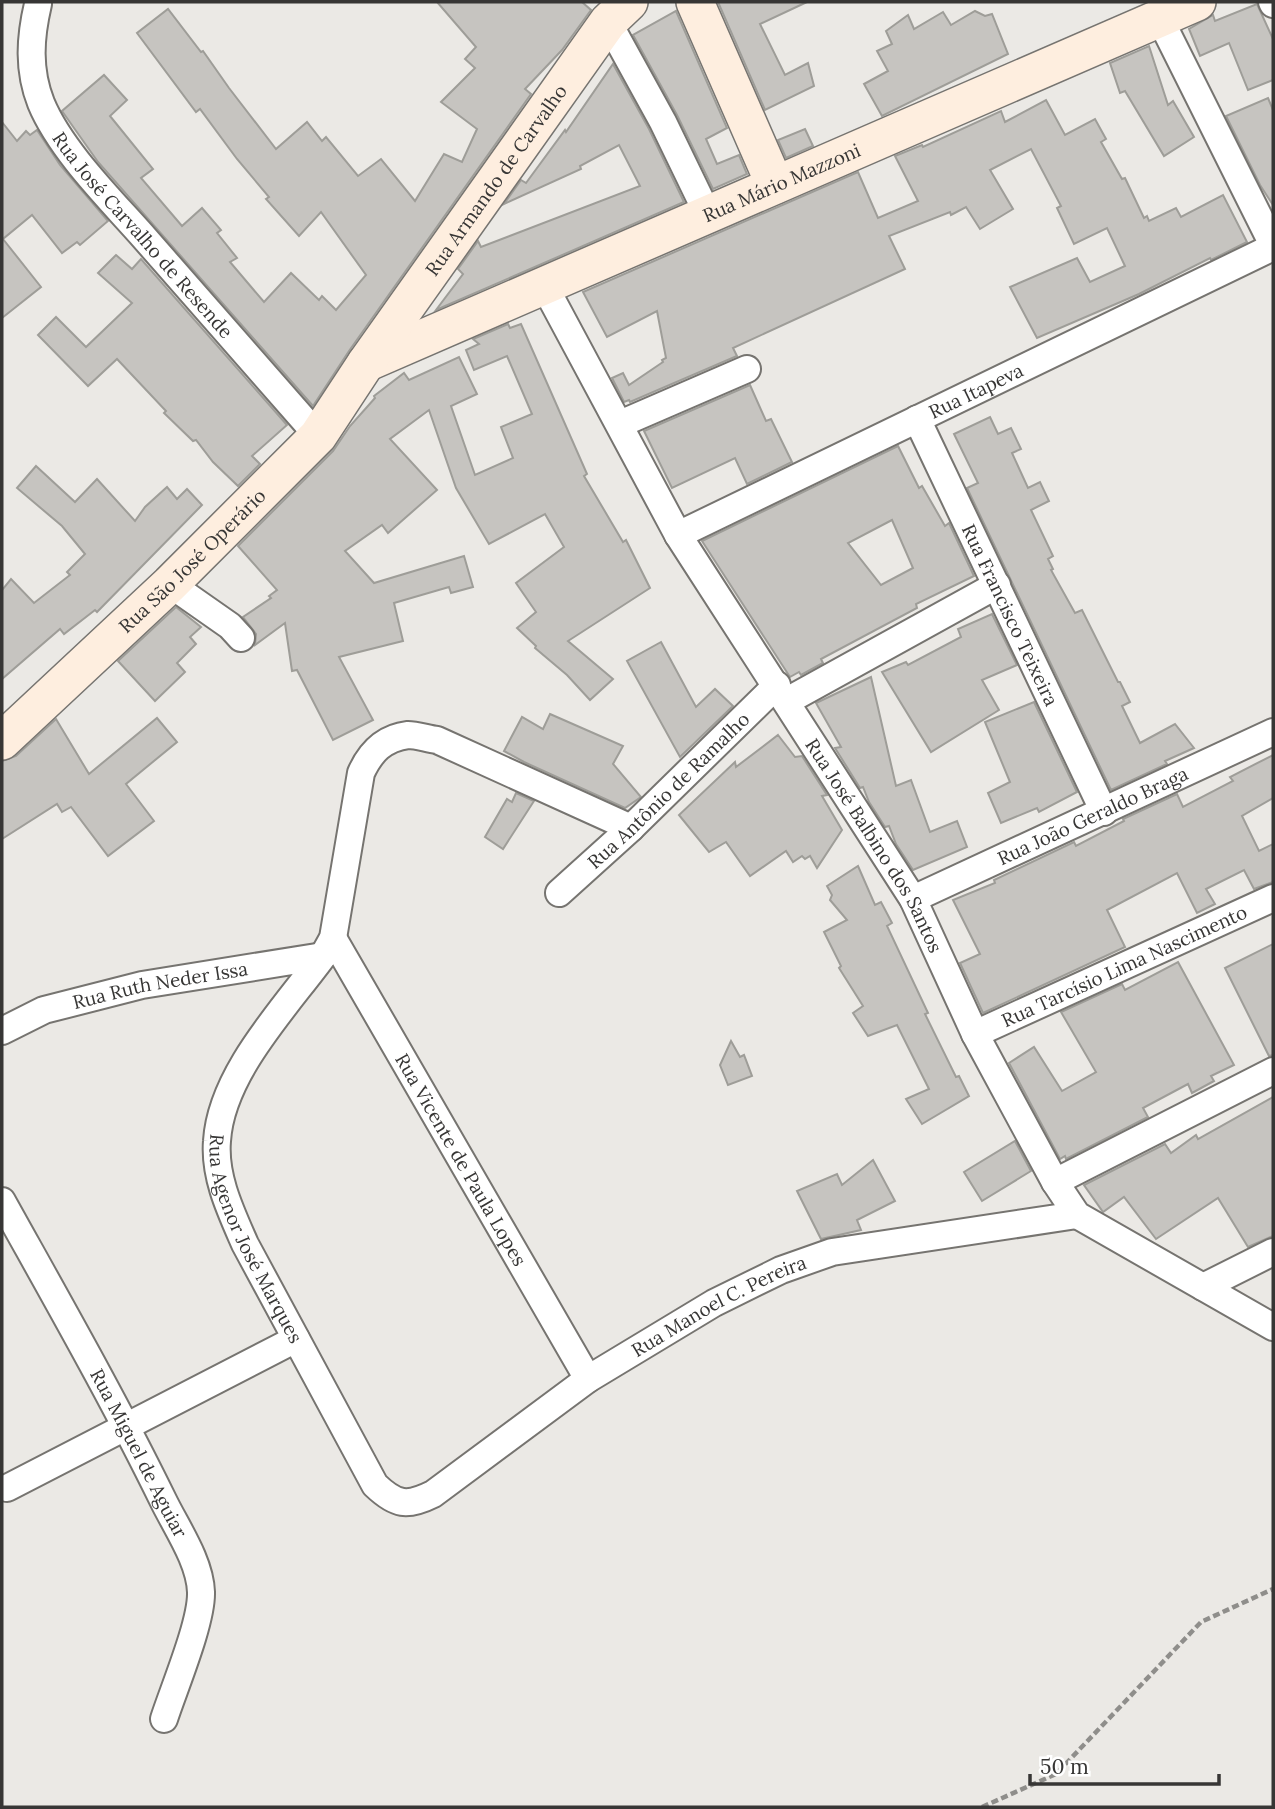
<svg xmlns="http://www.w3.org/2000/svg" width="1275" height="1809" font-family="Lora,serif">
<rect width="100%" height="100%" fill="#ebe9e5"/>
<g fill="#c6c4c0" stroke="#9e9d98" stroke-width="2" fill-rule="evenodd">
<polygon points="437,2 582,2 591,10 562,50 525,89 531,94 349,351 313,406 98,162 62,111 104,75 127,100 110,116 153,169 141,178 182,226 202,208 221,230 217,233 237,258 230,262 264,302 291,273 319,300 322,296 336,310 366,275 321,212 299,236 266,199 269,197 237,159 200,109 196,112 137,33 168,9 201,52 203,51 229,88 276,149 307,122 322,141 326,137 358,176 381,159 415,201 444,154 462,162 477,129 441,102 475,68 465,59 476,47"/>
<polygon points="718,2 807,2 760,24 785,75 808,63 814,86 765,110"/>
<polygon points="1257,4 1273,39 1273,80 1248,90 1229,43 1200,56 1189,29 1213,15 1215,21"/>
<polygon points="676,11 727,128 706,139 717,164 739,155 747,174 713,189 677,115 633,35"/>
<polygon points="975,11 985,16 992,14 1008,54 882,116 864,84 888,71 877,51 892,44 886,31 908,15 914,29 943,12 951,25"/>
<polygon points="1149,46 1168,105 1173,101 1194,137 1164,156 1125,91 1120,93 1110,63"/>
<polygon points="613,64 649,129 684,202 436,310 463,274 458,269 478,241 481,247 640,186 619,145 580,166 581,169 504,204 521,180 526,183 565,130 566,132"/>
<polygon points="1268,98 1273,110 1273,205 1260,185 1226,116"/>
<polygon points="1046,100 1065,135 1095,119 1106,139 1101,142 1122,179 1125,178 1144,218 1147,216 1149,221 1176,208 1181,217 1223,195 1247,242 1211,260 1210,258 1139,294 1037,338 1010,287 1077,258 1090,282 1125,266 1107,228 1074,244 1057,208 1061,206 1031,149 990,170 1013,209 980,229 966,207 951,215 950,212 889,236 905,269 733,348 737,356 630,402 629,400 624,402 612,378 623,373 629,385 663,362 662,360 666,358 657,311 607,337 583,292 858,172 878,218 918,201 895,156 922,145 923,147 1001,111 1005,122"/>
<polygon points="2,122 17,141 26,131 30,135 37,130 60,165 108,221 80,245 77,242 62,253 32,215 3,239 41,287 2,318"/>
<polygon points="805,129 813,146 786,158 778,140"/>
<polygon points="116,255 132,269 141,259 287,425 252,456 260,464 238,486 213,462 196,440 193,441 164,413 166,411 117,359 88,386 38,335 56,317 86,347 132,303 98,273"/>
<polygon points="508,324 510,328 521,324 587,474 584,476 623,542 626,540 650,588 568,641 613,679 590,700 567,675 535,648 536,646 517,628 536,612 516,583 564,547 545,514 489,544 456,488 429,410 390,439 437,490 388,533 382,525 345,551 374,583 464,556 473,587 451,593 449,587 394,603 403,641 339,657 373,720 333,740 297,670 292,671 285,623 255,645 256,634 243,617 271,598 269,596 277,590 238,546 333,451 350,426 375,398 374,396 404,373 409,380 459,357 477,394 451,406 475,475 513,458 501,427 532,414 507,356 474,370 466,350 479,344 473,339"/>
<polygon points="750,385 766,421 771,419 792,462 747,484 735,458 672,488 644,431"/>
<polygon points="990,417 998,434 1011,428 1021,449 1012,453 1028,488 1040,482 1049,501 1031,510 1053,556 1048,559 1053,569 1051,570 1075,613 1082,610 1118,682 1120,682 1130,702 1122,706 1140,743 1175,724 1194,748 1165,761 1167,764 1111,790 967,488 978,483 954,434"/>
<path d="M898 446 919 488 922 486 945 526 949 523 974 576 916 604 917 608 821 659 823 663 801 675 799 672 790 677 702 541ZM892 520 913 568 881 585 848 543Z"/>
<polygon points="36,466 75,502 97,479 135,521 145,507 167,487 177,499 187,489 202,505 97,612 95,610 64,634 60,629 2,679 2,590 11,579 34,603 70,575 67,572 85,554 62,526 17,488"/>
<polygon points="176,607 201,627 190,637 196,644 177,663 185,672 155,701 118,661"/>
<polygon points="992,614 1017,665 982,680 999,710 931,752 882,672 906,662 908,665 961,637 958,629"/>
<polygon points="661,642 696,707 715,689 733,706 680,757 627,661"/>
<polygon points="871,677 896,786 911,780 930,832 957,821 967,847 913,870 896,844 889,826 885,827 869,802 863,787 860,788 835,748 841,747 816,703"/>
<polygon points="1034,702 1077,792 1039,812 1037,808 1001,823 988,793 1010,782 985,722"/>
<polygon points="550,714 623,746 613,764 641,797 625,808 524,762 504,751 522,717 543,729"/>
<polygon points="157,718 177,742 126,784 154,821 108,856 71,807 62,812 57,804 2,839 2,761 16,756 56,719 89,774"/>
<polygon points="778,735 795,757 802,756 827,795 822,796 842,830 817,868 810,856 805,859 802,856 793,862 786,851 750,876 726,842 709,852 679,815 735,762 736,767"/>
<polygon points="1273,755 1273,798 1242,816 1259,851 1273,844 1273,882 1254,889 1244,870 1206,889 1215,904 1197,913 1177,873 1107,910 1125,947 983,1013 960,963 980,954 953,900 995,883 994,880 1074,842 1076,846 1124,821 1123,819 1177,794 1183,807 1233,781 1230,777"/>
<polygon points="516,793 534,801 503,849 485,837 507,799 512,802"/>
<polygon points="858,866 875,905 881,902 892,923 887,926 928,1013 925,1014 956,1077 959,1076 969,1096 922,1124 906,1099 929,1089 897,1025 868,1036 853,1013 863,1006 839,968 841,966 824,932 847,920 830,900 832,895 827,886"/>
<polygon points="1273,944 1273,1055 1269,1056 1225,968"/>
<polygon points="1178,962 1234,1065 1211,1076 1214,1081 1192,1093 1188,1084 1143,1108 1148,1117 1066,1159 1065,1156 1060,1159 1009,1063 1034,1047 1062,1091 1096,1072 1061,1012 1122,984 1125,990"/>
<polygon points="731,1041 740,1057 744,1055 752,1076 728,1085 720,1065"/>
<polygon points="1273,1097 1273,1236 1248,1247 1218,1198 1156,1239 1124,1197 1103,1212 1084,1185 1165,1144 1171,1153 1196,1135 1198,1139"/>
<polygon points="1015,1141 1031,1171 982,1201 964,1172"/>
<polygon points="873,1160 895,1201 857,1220 861,1230 821,1239 797,1191 837,1174 842,1185"/>
</g>
<g fill="none" stroke-linecap="round" stroke-linejoin="round">
<g stroke="#767470" stroke-width="30">
<g id="street">
<polyline points="1272,2 1273,4"/>
<path id="s1" d="M38 4C30 38 28 70 41 103 60 149 108 197 141 234 200 302 259 369 318 436"/>
<polyline points="1160,19 1273,245"/>
<polyline points="608,22 663,122 708,215"/>
<path id="s2" d="M545 287 678 535 913 899 975 1034 1055 1182 1077 1215 1273 1327"/>
<path id="s3" d="M917 419 1104 812"/>
<polyline points="620,424 747,369"/>
<path id="s4" d="M678 535 1273 247"/>
<polyline points="170,584 230,626 241,638"/>
<polyline points="787,701 997,585"/>
<path id="s5" d="M631 828 437 740C428 739 417 735 408 735 383 738 370 753 361 773L333 938 323 956C284 1009 221 1074 217 1141 214 1177 231 1212 245 1244L375 1485C396 1505 407 1507 433 1494L588 1379 714 1303 781 1270 832 1252 1077 1215"/>
<path id="s6" d="M559 893 631 828 777 685"/>
<path id="s7" d="M913 899 1273 732"/>
<path id="s8" d="M333 938 588 1379"/>
<path id="s9" d="M2 1031 44 1010 142 985 323 956"/>
<path id="s10" d="M975 1034 1273 898"/>
<polyline points="1055,1182 1273,1071"/>
<path id="s11" d="M2 1201C57 1300 113 1398 163 1500 176 1527 200 1561 201 1592 202 1622 174 1688 164 1719"/>
<polyline points="1203,1287 1273,1252"/>
<polyline points="7,1488 296,1339"/>
</g>
</g>
<g stroke="#767470" stroke-width="40">
<g id="secondary">
<polyline points="695,2 775,185"/>
<path id="s12" d="M366 363 1197 2"/>
<path id="s13" d="M2 741 170 584 318 436 366 363 608 22 629 2"/>
</g>
</g>
<polyline stroke="#8f8e8b" stroke-width="4.5" stroke-dasharray="7 3.5" stroke-linecap="butt" points="982,1807 1056,1774 1201,1622 1273,1589"/>
<use href="#street" stroke="#fff" stroke-width="26"/>
<use href="#secondary" stroke="#feeedf" stroke-width="37"/>
</g>
<g text-anchor="middle" stroke-width="6" stroke-linejoin="round" paint-order="stroke">
<g font-size="19" fill="#373635" stroke="#fff">
<text dy="7" stroke="none"><textPath href="#s13" startOffset="751">Rua Armando de Carvalho</textPath></text>
<text dy="7" stroke="none"><textPath href="#s12" startOffset="453">Rua Mário Mazzoni</textPath></text>
<text dy="7" stroke="none"><textPath href="#s1" startOffset="268">Rua José Carvalho de Resende</textPath></text>
<text dy="7" stroke="none"><textPath href="#s4" startOffset="331">Rua Itapeva</textPath></text>
<text dy="7" stroke="none"><textPath href="#s13" startOffset="262">Rua São José Operário</textPath></text>
<text dy="7" stroke="none"><textPath href="#s3" startOffset="217">Rua Francisco Teixeira</textPath></text>
<text dy="7" stroke="none"><textPath href="#s6" startOffset="150">Rua Antônio de Ramalho</textPath></text>
<text dy="7" stroke="none"><textPath href="#s7" startOffset="198">Rua João Geraldo Braga</textPath></text>
<text dy="7" stroke="none"><textPath href="#s2" startOffset="649">Rua José Balbino dos Santos</textPath></text>
<text dy="7" stroke="none"><textPath href="#s10" startOffset="164">Rua Tarcísio Lima Nascimento</textPath></text>
<text dy="7" stroke="none"><textPath href="#s9" startOffset="166">Rua Ruth Neder Issa</textPath></text>
<text dy="7" stroke="none"><textPath href="#s8" startOffset="256">Rua Vicente de Paula Lopes</textPath></text>
<text dy="7" stroke="none"><textPath href="#s5" startOffset="816">Rua Agenor José Marques</textPath></text>
<text dy="7" stroke="none"><textPath href="#s5" startOffset="1500">Rua Manoel C. Pereira</textPath></text>
<text dy="7" stroke="none"><textPath href="#s11" startOffset="287">Rua Miguel de Aguiar</textPath></text>
</g>
</g>
<rect width="1275" height="1809" fill="none" stroke="#373635" stroke-width="7"/>
<path d="M1030 1774v10h189v-10" fill="none" stroke="#373635" stroke-width="3.5"/>
<text x="1040" y="1774" font-size="21" fill="#373635" stroke="#ffffff" stroke-width="5" paint-order="stroke">50 m</text>
</svg>
